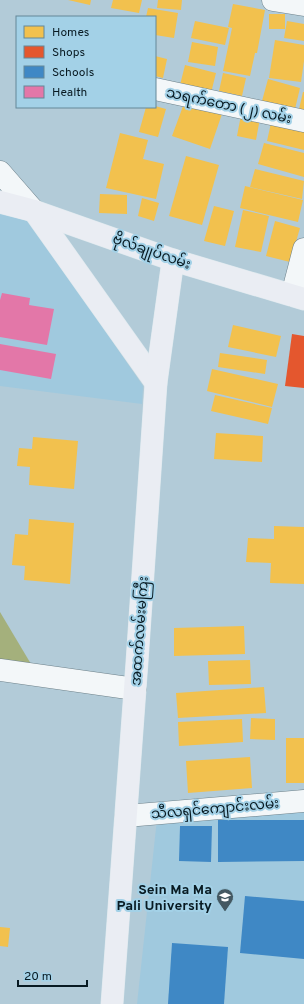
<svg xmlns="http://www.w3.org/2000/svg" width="304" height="1004" font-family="Overpass,'Noto Sans Myanmar',sans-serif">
<rect width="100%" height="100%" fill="#b2cbd8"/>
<g fill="#a0c9de">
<polygon points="0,208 29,220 143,386 142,404 0,386"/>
<polygon points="304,807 304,1004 137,1004 157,819"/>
</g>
<polygon fill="#a4b07c" points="0,612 31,664 0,659"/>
<g fill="#f2c14e">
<polygon points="68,0 91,0 90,5"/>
<polygon points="113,0 142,0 139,13 111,8"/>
<polygon points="158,0 182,0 181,10 157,8"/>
<polygon points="233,4 265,10 257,53 255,53 250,76 223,71 232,28 228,27"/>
<polygon points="148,8 178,13 174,38 155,35 155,17 146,17"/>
<rect x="269" y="14" width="16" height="15"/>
<polygon points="195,21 229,28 225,45 191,38"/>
<polygon points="287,21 304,24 304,41 284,38"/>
<polygon points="275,40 304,45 304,61 301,82 269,78"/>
<polygon points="192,42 218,47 215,66 188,62"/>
<polygon points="155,56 167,59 163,78 155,76"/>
<polygon points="185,65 216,73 211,93 180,85"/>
<polygon points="223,73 246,78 242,96 219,91"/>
<polygon points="268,79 300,88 295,109 262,101"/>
<polygon points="303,92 304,92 304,111 299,109"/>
<polygon points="186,98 223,111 210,149 172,136"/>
<polygon points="155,106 166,109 158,137 139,132 146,107"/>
<polygon points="241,115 260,118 256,140 237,136"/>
<polygon points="271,123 304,131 304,150 267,141"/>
<polygon points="120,133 148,140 143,159 164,164 156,199 106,188"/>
<polygon points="264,143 304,153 304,177 258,164"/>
<polygon points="186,156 219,165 202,225 169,216"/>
<polygon points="255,169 304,181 302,199 250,187"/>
<polygon points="245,186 303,200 298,222 240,208"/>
<polygon points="100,194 127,195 127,214 99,213"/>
<polygon points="142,198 159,203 154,221 138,216"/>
<polygon points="214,206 234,211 225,246 204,241"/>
<polygon points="243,210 269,216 261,252 235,247"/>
<polygon points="275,221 300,228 290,262 266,256"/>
<polygon points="233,325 281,336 276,357 228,347"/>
<polygon points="220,353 267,360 265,374 218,367"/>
<polygon points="212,369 278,384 272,407 207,391"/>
<polygon points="215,395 272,408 268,424 211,411"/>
<polygon points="216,433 263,436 262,462 214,459"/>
<polygon points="33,437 78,441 74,489 29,485 30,467 17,466 19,448 32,449"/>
<polygon points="29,519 74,523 70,584 24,580 25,566 12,565 15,534 28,535"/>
<polygon points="274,526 304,527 304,584 270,583 271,563 246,562 248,538 274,539"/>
<polygon points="244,626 245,654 174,656 174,628"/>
<polygon points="250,660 251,684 209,685 208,661"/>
<polygon points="264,687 266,713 178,718 176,693"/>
<polygon points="251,718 275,719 275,740 250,739"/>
<polygon points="242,719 243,742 179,746 178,722"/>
<rect x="286" y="738" width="18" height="45"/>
<polygon points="250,757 252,788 188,793 186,761"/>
<polygon points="0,927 10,928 8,947 0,946"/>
</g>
<polygon fill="#e4572e" points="292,334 304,336 304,388 285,386"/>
<g fill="#3f88c5">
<polygon points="218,820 304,820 304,861 218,862"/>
<polygon points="180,826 212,826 211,862 179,861"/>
<polygon points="245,896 304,901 304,959 240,953"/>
<polygon points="172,943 228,947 224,1004 168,1004"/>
</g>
<g fill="#e377a8">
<polygon points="2,293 30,298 29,305 54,309 47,345 0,337 0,300"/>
<polygon points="0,344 56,354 51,379 0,370"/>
</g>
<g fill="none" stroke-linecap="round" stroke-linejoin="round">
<g stroke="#6d818a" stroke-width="23">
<g id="minor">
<polyline points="273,0 304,5"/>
<polyline points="155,89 304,121"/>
<polyline points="0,172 34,211"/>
<polyline points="292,295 304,249"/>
<polyline points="0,670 135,689"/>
<polyline points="126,816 304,801"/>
</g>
</g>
<g stroke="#dce8ed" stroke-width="23">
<g id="major">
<polyline points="0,202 34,211 173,260 304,299"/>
<polyline points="34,211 156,383"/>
<polyline points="112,1004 137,662 156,383 173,260"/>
</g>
</g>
<use href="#minor" stroke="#f3f7f9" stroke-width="22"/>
<use href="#major" stroke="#eaedf3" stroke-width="22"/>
</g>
<defs>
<g id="university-pin" transform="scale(0.9)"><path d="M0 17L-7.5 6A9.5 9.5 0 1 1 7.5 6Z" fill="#445862" stroke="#a3d1e7"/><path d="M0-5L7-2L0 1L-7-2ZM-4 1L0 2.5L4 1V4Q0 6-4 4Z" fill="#fff"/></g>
</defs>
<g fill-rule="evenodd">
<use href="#university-pin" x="225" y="897"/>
</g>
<g text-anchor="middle" stroke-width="4" stroke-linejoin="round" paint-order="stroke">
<g font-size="14" fill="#081a22" stroke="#a3d1e7">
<text transform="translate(229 105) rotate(12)" y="5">သရက်တော (၂) လမ်း</text>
<text transform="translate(152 251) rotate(19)" y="5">ဗိုလ်ချုပ်လမ်း</text>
<text transform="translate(139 631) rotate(-86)" y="5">အထက်လမ်းမကြီး</text>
<text transform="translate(215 808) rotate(-5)" y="5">သီလရှင်ကျောင်းလမ်း</text>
</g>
<g font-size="14" font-weight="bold" fill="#081a22" stroke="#a3d1e7" text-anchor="end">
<text x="212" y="894">Sein Ma Ma<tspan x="212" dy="16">Pali University</tspan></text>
</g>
</g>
<rect x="16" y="16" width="140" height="92" fill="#a3d1e7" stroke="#658898"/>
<rect x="24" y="26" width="20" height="12" fill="#f2c14e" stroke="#658898"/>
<text x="52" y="36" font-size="12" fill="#081a22">Homes</text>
<rect x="24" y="46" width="20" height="12" fill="#e4572e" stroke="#658898"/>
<text x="52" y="56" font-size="12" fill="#081a22">Shops</text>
<rect x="24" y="66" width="20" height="12" fill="#3f88c5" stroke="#658898"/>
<text x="52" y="76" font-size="12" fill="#081a22">Schools</text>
<rect x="24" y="86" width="20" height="12" fill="#e377a8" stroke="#658898"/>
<text x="52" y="96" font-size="12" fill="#081a22">Health</text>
<path d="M18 980v6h69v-6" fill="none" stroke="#081a22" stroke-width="2"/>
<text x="24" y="980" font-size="12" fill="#081a22" stroke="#a3d1e7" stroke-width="3" paint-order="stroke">20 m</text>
</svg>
